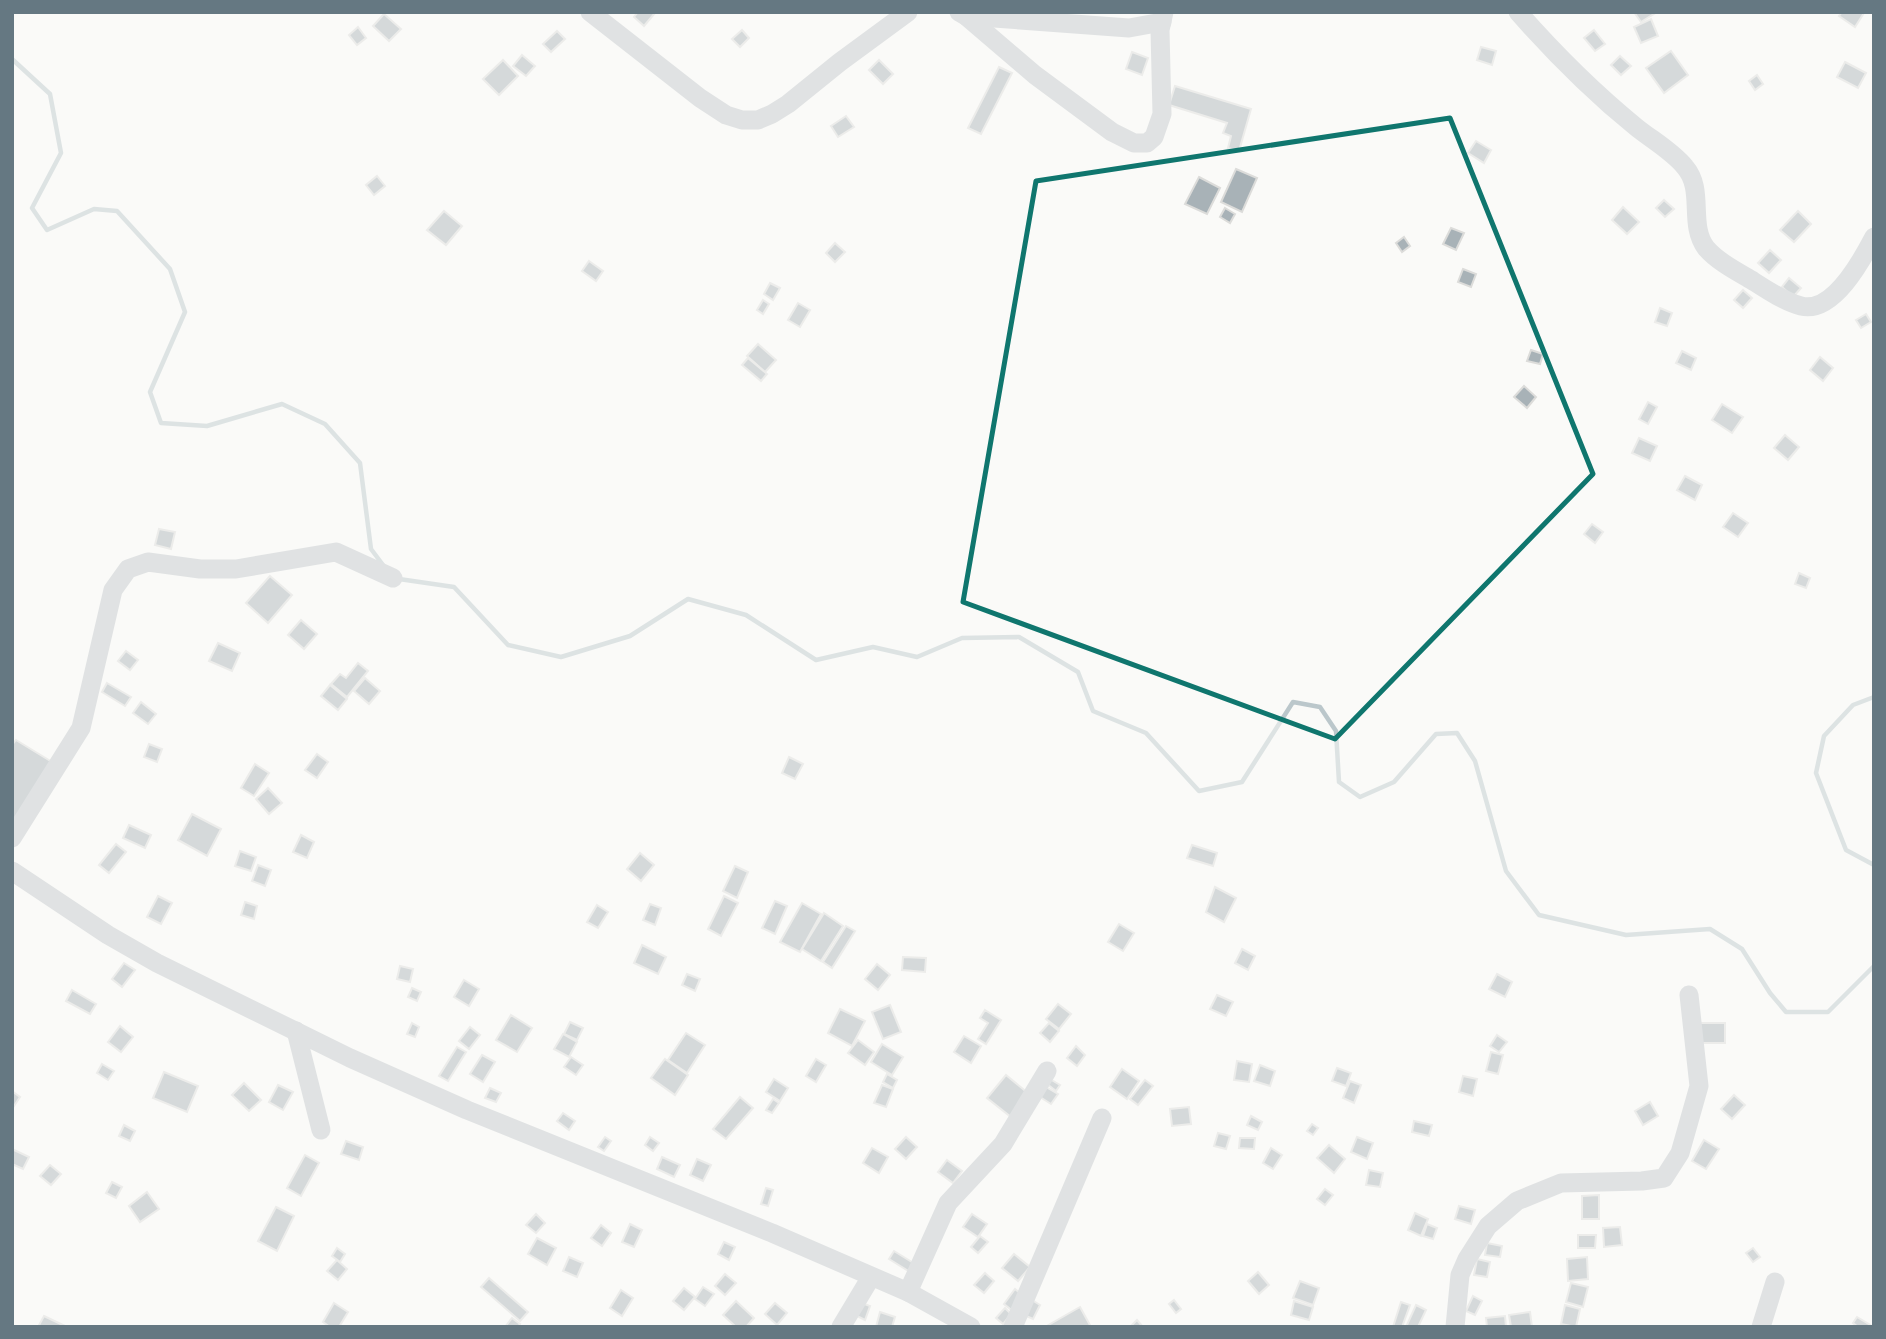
<svg xmlns="http://www.w3.org/2000/svg" width="1886" height="1339" font-family="'Titillium Web',sans-serif">
<rect width="100%" height="100%" fill="#fafaf8"/>
<g fill="none" stroke-linecap="round" stroke-linejoin="round">
<g stroke="#bbc7cb" stroke-width="4.5">
<polyline points="12,59 50,94 61,153 32,208 47,230 94,209 117,211 170,269 185,312 150,392 161,423 207,426 282,404 325,424 360,463 371,549 383,565"/>
<polyline points="399,579 454,587 508,645 561,657 630,636 688,599 746,615 816,660 873,647 917,657 962,638 1019,637 1078,672 1093,711 1146,733 1199,791 1242,782 1293,702 1320,707 1336,731 1339,782 1360,797 1394,782 1436,734 1457,733 1475,761 1506,871 1539,915 1626,935 1710,929 1742,949 1770,993 1786,1012 1828,1012 1874,966"/>
<polyline points="1874,697 1853,705 1824,736 1816,773 1846,850 1874,865"/>
</g>
</g>
<g fill="#a8b2b7" stroke="#dcdcda" stroke-width="2">
<polygon points="638,12 654,12 655,13 644,26 634,17"/>
<polygon points="1634,12 1657,12 1641,22"/>
<polygon points="1842,12 1863,12 1864,13 1855,27 1839,16"/>
<polygon points="384,14 401,29 389,41 373,26"/>
<polygon points="1651,19 1658,36 1641,43 1634,27"/>
<polygon points="358,27 366,38 357,45 349,35"/>
<polygon points="742,30 749,38 740,47 732,39"/>
<polygon points="1594,30 1605,44 1595,51 1584,38"/>
<polygon points="557,31 565,39 551,52 543,44"/>
<polygon points="1481,47 1496,51 1492,65 1477,60"/>
<polygon points="1671,51 1688,75 1664,93 1646,68"/>
<polygon points="1132,52 1148,58 1142,75 1126,69"/>
<polygon points="522,55 535,66 526,76 513,66"/>
<polygon points="1620,56 1631,66 1621,75 1611,65"/>
<polygon points="503,60 518,76 499,95 483,79"/>
<polygon points="879,60 893,74 883,84 869,70"/>
<polygon points="1845,62 1866,73 1858,88 1837,77"/>
<polygon points="999,67 1012,73 981,134 968,128"/>
<polygon points="1757,75 1763,84 1755,90 1749,81"/>
<polygon points="1175,86 1251,109 1239,151 1228,148 1231,136 1223,133 1227,123 1169,105"/>
<polygon points="846,116 854,127 838,137 831,126"/>
<polygon points="1476,141 1491,150 1484,163 1468,153"/>
<polygon points="1236,169 1257,178 1242,212 1221,202"/>
<polygon points="377,176 385,186 374,195 366,185"/>
<polygon points="1199,177 1220,188 1207,214 1185,204"/>
<polygon points="1664,200 1674,209 1665,217 1656,208"/>
<polygon points="1623,207 1639,222 1627,234 1612,220"/>
<polygon points="1225,208 1235,214 1230,223 1220,217"/>
<polygon points="444,211 462,226 446,245 427,230"/>
<polygon points="1798,211 1811,224 1794,242 1780,230"/>
<polygon points="1451,228 1464,233 1456,250 1443,244"/>
<polygon points="1404,237 1410,246 1402,252 1396,243"/>
<polygon points="835,243 845,252 835,262 826,253"/>
<polygon points="1770,250 1781,260 1769,273 1758,263"/>
<polygon points="589,261 603,271 596,281 582,271"/>
<polygon points="1463,269 1476,274 1471,287 1458,282"/>
<polygon points="1789,278 1801,288 1793,297 1782,287"/>
<polygon points="770,283 780,288 773,300 764,294"/>
<polygon points="1743,290 1752,298 1743,308 1734,300"/>
<polygon points="763,300 769,304 763,314 757,310"/>
<polygon points="798,303 810,310 800,327 788,320"/>
<polygon points="1660,308 1672,313 1667,326 1655,322"/>
<polygon points="1866,314 1871,322 1861,328 1856,320"/>
<polygon points="758,344 776,360 765,372 747,356"/>
<polygon points="1531,350 1543,354 1540,364 1527,361"/>
<polygon points="1682,351 1696,358 1691,370 1676,363"/>
<polygon points="1820,357 1833,368 1823,381 1810,370"/>
<polygon points="748,358 767,374 761,381 742,365"/>
<polygon points="1524,386 1536,397 1527,408 1514,397"/>
<polygon points="1648,402 1657,407 1648,424 1639,419"/>
<polygon points="1722,404 1743,417 1732,433 1712,420"/>
<polygon points="1785,435 1799,447 1788,460 1774,448"/>
<polygon points="1639,438 1657,446 1650,461 1632,453"/>
<polygon points="1685,476 1702,485 1695,500 1677,490"/>
<polygon points="1733,513 1748,523 1738,537 1723,527"/>
<polygon points="1592,524 1603,532 1595,543 1584,534"/>
<polygon points="159,529 175,532 171,549 155,545"/>
<polygon points="1799,573 1810,578 1806,588 1795,584"/>
<polygon points="270,576 292,595 268,623 246,603"/>
<polygon points="301,620 317,634 304,649 288,635"/>
<polygon points="218,643 240,653 232,671 209,661"/>
<polygon points="126,651 138,660 130,670 118,661"/>
<polygon points="358,663 368,671 347,697 331,684 340,674 346,678"/>
<polygon points="365,678 380,691 369,704 354,691"/>
<polygon points="107,683 131,697 125,706 102,692"/>
<polygon points="330,685 347,699 338,710 321,696"/>
<polygon points="141,702 156,714 148,724 133,713"/>
<polygon points="16,740 52,762 12,825 12,745"/>
<polygon points="149,744 162,749 157,762 144,757"/>
<polygon points="317,754 328,762 317,778 305,770"/>
<polygon points="789,757 803,764 795,779 782,773"/>
<polygon points="255,764 269,773 254,796 241,788"/>
<polygon points="268,788 282,803 269,814 256,799"/>
<polygon points="192,814 221,829 207,856 178,840"/>
<polygon points="129,825 151,835 145,848 123,838"/>
<polygon points="301,835 314,842 307,858 293,852"/>
<polygon points="116,844 126,852 109,873 99,865"/>
<polygon points="1192,845 1217,853 1213,866 1187,858"/>
<polygon points="240,851 256,857 251,871 235,866"/>
<polygon points="640,853 654,865 641,881 627,869"/>
<polygon points="258,865 271,870 265,886 252,881"/>
<polygon points="735,866 748,872 737,898 723,891"/>
<polygon points="1215,887 1236,898 1224,922 1206,912"/>
<polygon points="158,896 172,903 161,924 147,917"/>
<polygon points="724,896 738,903 721,936 708,929"/>
<polygon points="775,901 787,906 775,934 762,928"/>
<polygon points="245,902 257,906 254,919 241,915"/>
<polygon points="802,903 821,914 800,952 780,942"/>
<polygon points="650,904 661,908 655,925 643,920"/>
<polygon points="597,905 608,912 598,928 587,922"/>
<polygon points="824,913 843,926 821,961 802,949"/>
<polygon points="1119,924 1134,933 1123,951 1108,942"/>
<polygon points="846,926 855,931 832,968 823,962"/>
<polygon points="642,945 666,957 658,974 634,963"/>
<polygon points="1242,949 1255,956 1248,970 1235,963"/>
<polygon points="903,957 926,958 925,972 902,970"/>
<polygon points="124,963 135,970 122,987 112,979"/>
<polygon points="877,964 890,975 878,990 865,979"/>
<polygon points="400,966 413,969 410,982 397,979"/>
<polygon points="687,974 700,979 695,991 682,985"/>
<polygon points="1497,974 1512,982 1505,997 1489,989"/>
<polygon points="464,980 479,989 469,1006 454,997"/>
<polygon points="412,988 421,992 417,1001 408,997"/>
<polygon points="72,990 96,1004 90,1014 66,1001"/>
<polygon points="1217,995 1233,1002 1226,1016 1210,1009"/>
<polygon points="1058,1004 1071,1014 1059,1029 1046,1019"/>
<polygon points="890,1005 901,1032 883,1039 872,1012"/>
<polygon points="840,1009 865,1021 852,1046 828,1033"/>
<polygon points="985,1010 1001,1020 986,1044 978,1039 988,1023 980,1018"/>
<polygon points="511,1015 532,1028 517,1052 496,1040"/>
<polygon points="570,1022 583,1028 577,1040 564,1034"/>
<polygon points="412,1023 419,1027 415,1037 407,1034"/>
<polygon points="1049,1023 1059,1031 1050,1042 1040,1033"/>
<rect x="1696" y="1023" width="29" height="20"/>
<polygon points="120,1026 133,1037 121,1052 108,1042"/>
<polygon points="470,1027 480,1035 469,1049 459,1041"/>
<polygon points="686,1033 705,1045 687,1073 668,1060"/>
<polygon points="563,1034 577,1042 569,1057 554,1049"/>
<polygon points="1497,1035 1507,1042 1499,1052 1490,1046"/>
<polygon points="964,1036 981,1046 971,1063 954,1052"/>
<polygon points="858,1040 874,1052 865,1065 848,1053"/>
<polygon points="882,1044 903,1057 892,1075 871,1062"/>
<polygon points="1076,1046 1085,1055 1077,1066 1067,1058"/>
<polygon points="457,1047 466,1052 448,1081 439,1076"/>
<polygon points="1491,1052 1503,1055 1498,1074 1486,1071"/>
<polygon points="482,1055 495,1062 483,1082 470,1074"/>
<polygon points="571,1057 583,1065 576,1075 564,1067"/>
<polygon points="665,1059 688,1075 675,1095 651,1078"/>
<polygon points="816,1059 826,1065 816,1082 806,1076"/>
<polygon points="1237,1061 1252,1064 1249,1082 1234,1080"/>
<polygon points="102,1064 114,1071 108,1080 97,1073"/>
<polygon points="1260,1065 1275,1071 1270,1086 1254,1081"/>
<polygon points="1337,1068 1351,1073 1346,1086 1332,1081"/>
<polygon points="1122,1069 1139,1081 1127,1099 1110,1087"/>
<polygon points="164,1072 198,1086 187,1112 153,1098"/>
<polygon points="887,1074 897,1080 893,1088 883,1082"/>
<polygon points="1006,1075 1029,1094 1011,1117 987,1098"/>
<polygon points="1463,1076 1477,1079 1473,1096 1459,1092"/>
<polygon points="774,1079 788,1088 780,1101 766,1092"/>
<polygon points="1050,1079 1060,1085 1056,1091 1047,1084"/>
<polygon points="1145,1080 1153,1086 1138,1105 1130,1099"/>
<polygon points="1350,1081 1361,1085 1354,1103 1343,1098"/>
<polygon points="244,1083 261,1100 249,1111 232,1095"/>
<polygon points="278,1085 293,1092 283,1110 269,1102"/>
<polygon points="882,1085 893,1089 886,1107 874,1103"/>
<polygon points="1046,1087 1058,1094 1051,1104 1040,1097"/>
<polygon points="490,1088 501,1093 496,1102 485,1098"/>
<polygon points="12,1091 20,1097 12,1109"/>
<polygon points="1734,1095 1745,1105 1732,1119 1721,1109"/>
<polygon points="740,1097 753,1108 726,1139 713,1129"/>
<polygon points="773,1099 779,1103 772,1113 766,1110"/>
<polygon points="1650,1102 1658,1116 1643,1125 1635,1111"/>
<polygon points="1189,1107 1191,1124 1172,1126 1170,1109"/>
<polygon points="563,1113 575,1121 569,1130 557,1121"/>
<polygon points="1251,1116 1262,1122 1258,1130 1247,1125"/>
<polygon points="1414,1121 1432,1125 1429,1136 1412,1132"/>
<polygon points="1312,1124 1318,1128 1313,1135 1307,1131"/>
<polygon points="124,1125 135,1131 130,1141 119,1136"/>
<polygon points="1218,1133 1230,1136 1226,1149 1214,1146"/>
<polygon points="605,1137 611,1141 604,1151 598,1147"/>
<polygon points="650,1137 659,1143 653,1151 645,1145"/>
<polygon points="906,1137 917,1147 906,1159 895,1149"/>
<polygon points="1357,1137 1373,1143 1367,1159 1351,1152"/>
<polygon points="1240,1138 1255,1138 1254,1149 1239,1148"/>
<polygon points="1704,1140 1719,1149 1706,1169 1692,1161"/>
<polygon points="346,1141 363,1147 359,1160 341,1154"/>
<polygon points="1329,1145 1345,1159 1334,1173 1317,1158"/>
<polygon points="872,1148 888,1157 879,1173 863,1163"/>
<polygon points="1271,1148 1282,1155 1273,1169 1263,1163"/>
<polygon points="12,1149 29,1157 23,1169 12,1164"/>
<polygon points="305,1155 319,1163 301,1196 287,1188"/>
<polygon points="662,1157 680,1165 674,1177 657,1169"/>
<polygon points="697,1159 711,1165 703,1181 690,1175"/>
<polygon points="947,1160 962,1171 953,1183 938,1172"/>
<polygon points="50,1165 61,1174 51,1185 40,1176"/>
<polygon points="1369,1170 1383,1173 1380,1187 1366,1185"/>
<polygon points="112,1182 122,1187 116,1198 106,1193"/>
<polygon points="766,1188 773,1190 768,1206 761,1204"/>
<polygon points="1325,1189 1333,1195 1325,1205 1317,1199"/>
<polygon points="147,1192 159,1209 140,1222 129,1206"/>
<polygon points="1599,1195 1599,1219 1582,1219 1582,1196"/>
<polygon points="1459,1206 1475,1210 1471,1224 1455,1219"/>
<polygon points="276,1207 294,1216 277,1251 258,1241"/>
<polygon points="1415,1213 1428,1219 1421,1236 1408,1230"/>
<polygon points="536,1214 545,1223 536,1233 526,1225"/>
<polygon points="972,1214 987,1224 978,1237 963,1227"/>
<polygon points="630,1224 642,1230 634,1247 622,1242"/>
<polygon points="1427,1224 1437,1228 1433,1239 1423,1236"/>
<polygon points="601,1225 611,1233 602,1246 591,1238"/>
<polygon points="1620,1227 1622,1245 1604,1247 1603,1228"/>
<polygon points="1578,1235 1596,1235 1595,1248 1578,1248"/>
<polygon points="980,1236 988,1242 978,1253 971,1247"/>
<polygon points="537,1238 556,1248 547,1265 528,1254"/>
<polygon points="724,1242 735,1247 729,1260 718,1254"/>
<polygon points="1487,1243 1502,1246 1500,1257 1485,1255"/>
<polygon points="337,1248 345,1254 340,1262 332,1256"/>
<polygon points="1753,1248 1760,1257 1753,1262 1746,1253"/>
<polygon points="894,1251 915,1264 910,1272 889,1259"/>
<polygon points="1014,1254 1030,1267 1018,1281 1002,1268"/>
<polygon points="569,1257 583,1263 577,1277 563,1271"/>
<polygon points="1587,1257 1588,1279 1568,1281 1567,1259"/>
<polygon points="1477,1259 1490,1262 1487,1277 1474,1275"/>
<polygon points="337,1260 347,1269 338,1280 327,1271"/>
<polygon points="1258,1272 1269,1285 1259,1294 1248,1281"/>
<polygon points="985,1273 994,1281 984,1293 974,1285"/>
<polygon points="725,1274 736,1283 725,1295 715,1286"/>
<polygon points="489,1278 528,1312 520,1321 481,1287"/>
<polygon points="1300,1281 1319,1288 1313,1305 1293,1298"/>
<polygon points="1571,1283 1588,1287 1583,1307 1566,1302"/>
<polygon points="703,1287 714,1294 705,1306 695,1299"/>
<polygon points="684,1288 695,1297 684,1310 673,1301"/>
<polygon points="1015,1289 1025,1297 1014,1312 1004,1304"/>
<polygon points="621,1290 633,1298 622,1316 610,1308"/>
<polygon points="1473,1296 1482,1301 1475,1315 1466,1311"/>
<polygon points="1032,1300 1040,1305 1033,1319 1024,1315"/>
<polygon points="1174,1300 1181,1309 1176,1313 1169,1304"/>
<polygon points="736,1301 754,1318 746,1327 736,1327 723,1315"/>
<polygon points="1294,1301 1313,1307 1309,1320 1291,1315"/>
<polygon points="1401,1302 1410,1305 1402,1327 1393,1327"/>
<polygon points="334,1303 348,1312 339,1327 330,1327 323,1322"/>
<polygon points="775,1303 787,1313 777,1325 765,1314"/>
<polygon points="862,1303 870,1306 865,1320 857,1316"/>
<polygon points="1416,1305 1426,1310 1418,1327 1406,1327"/>
<polygon points="1565,1305 1580,1309 1576,1327 1561,1324"/>
<polygon points="1080,1307 1091,1327 1045,1327"/>
<polygon points="1005,1308 1011,1314 1003,1324 996,1318"/>
<polygon points="880,1312 895,1317 892,1327 876,1327"/>
<polygon points="1530,1312 1532,1327 1511,1327 1509,1315"/>
<polygon points="44,1316 67,1327 38,1327"/>
<polygon points="1505,1316 1506,1327 1487,1327 1486,1318"/>
<polygon points="1857,1317 1872,1326 1871,1327 1858,1327 1853,1323"/>
<polygon points="512,1318 520,1324 518,1327 505,1327"/>
<polygon points="1137,1320 1143,1327 1130,1327"/>
</g>
<g fill="none" stroke-linecap="round" stroke-linejoin="round">
<g stroke="#c1c6ca" stroke-width="19">
<polyline points="590,12 700,98 726,115 742,120 758,120 772,114 788,104 840,62 908,12"/>
<polyline points="959,12 966,16 1035,75 1112,132 1134,143 1147,143 1154,137 1162,114 1160,30 1164,12"/>
<path d="M1518 12C1555 54 1593 92 1636 127 1652 140 1672 151 1685 167 1705 190 1688 224 1706 248 1718 262 1738 272 1753 281 1767 290 1785 302 1801 306 1833 314 1862 260 1874 237"/>
<polyline points="966,16 1129,28 1162,22"/>
<polyline points="12,838 81,728 113,590 128,569 148,562 200,569 236,569 336,552 393,578"/>
<polyline points="12,871 108,935 157,963 350,1058 467,1110 772,1233 908,1292 971,1327"/>
<polyline points="296,1031 321,1130"/>
<polyline points="908,1292 948,1203 1003,1144 1047,1071"/>
<polyline points="841,1327 871,1277"/>
<polyline points="1013,1327 1102,1118"/>
<polyline points="1455,1327 1460,1275 1467,1259 1488,1226 1517,1201 1561,1183 1642,1181 1664,1178 1680,1153 1699,1086 1689,995"/>
<polyline points="1761,1327 1775,1282"/>
</g>
</g>
<path d="M0 0H1886V1339H0ZM1450 118 1593 474 1335 739 963 602 1036 181Z" fill="#fafaf8" fill-opacity=".55" fill-rule="evenodd"/>
<path fill="none" stroke="#0f766e" stroke-width="5" stroke-linejoin="round" d="M1450 118 1593 474 1335 739 963 602 1036 181Z"/>
<rect width="1886" height="1339" fill="none" stroke="#657882" stroke-width="28"/>
</svg>
